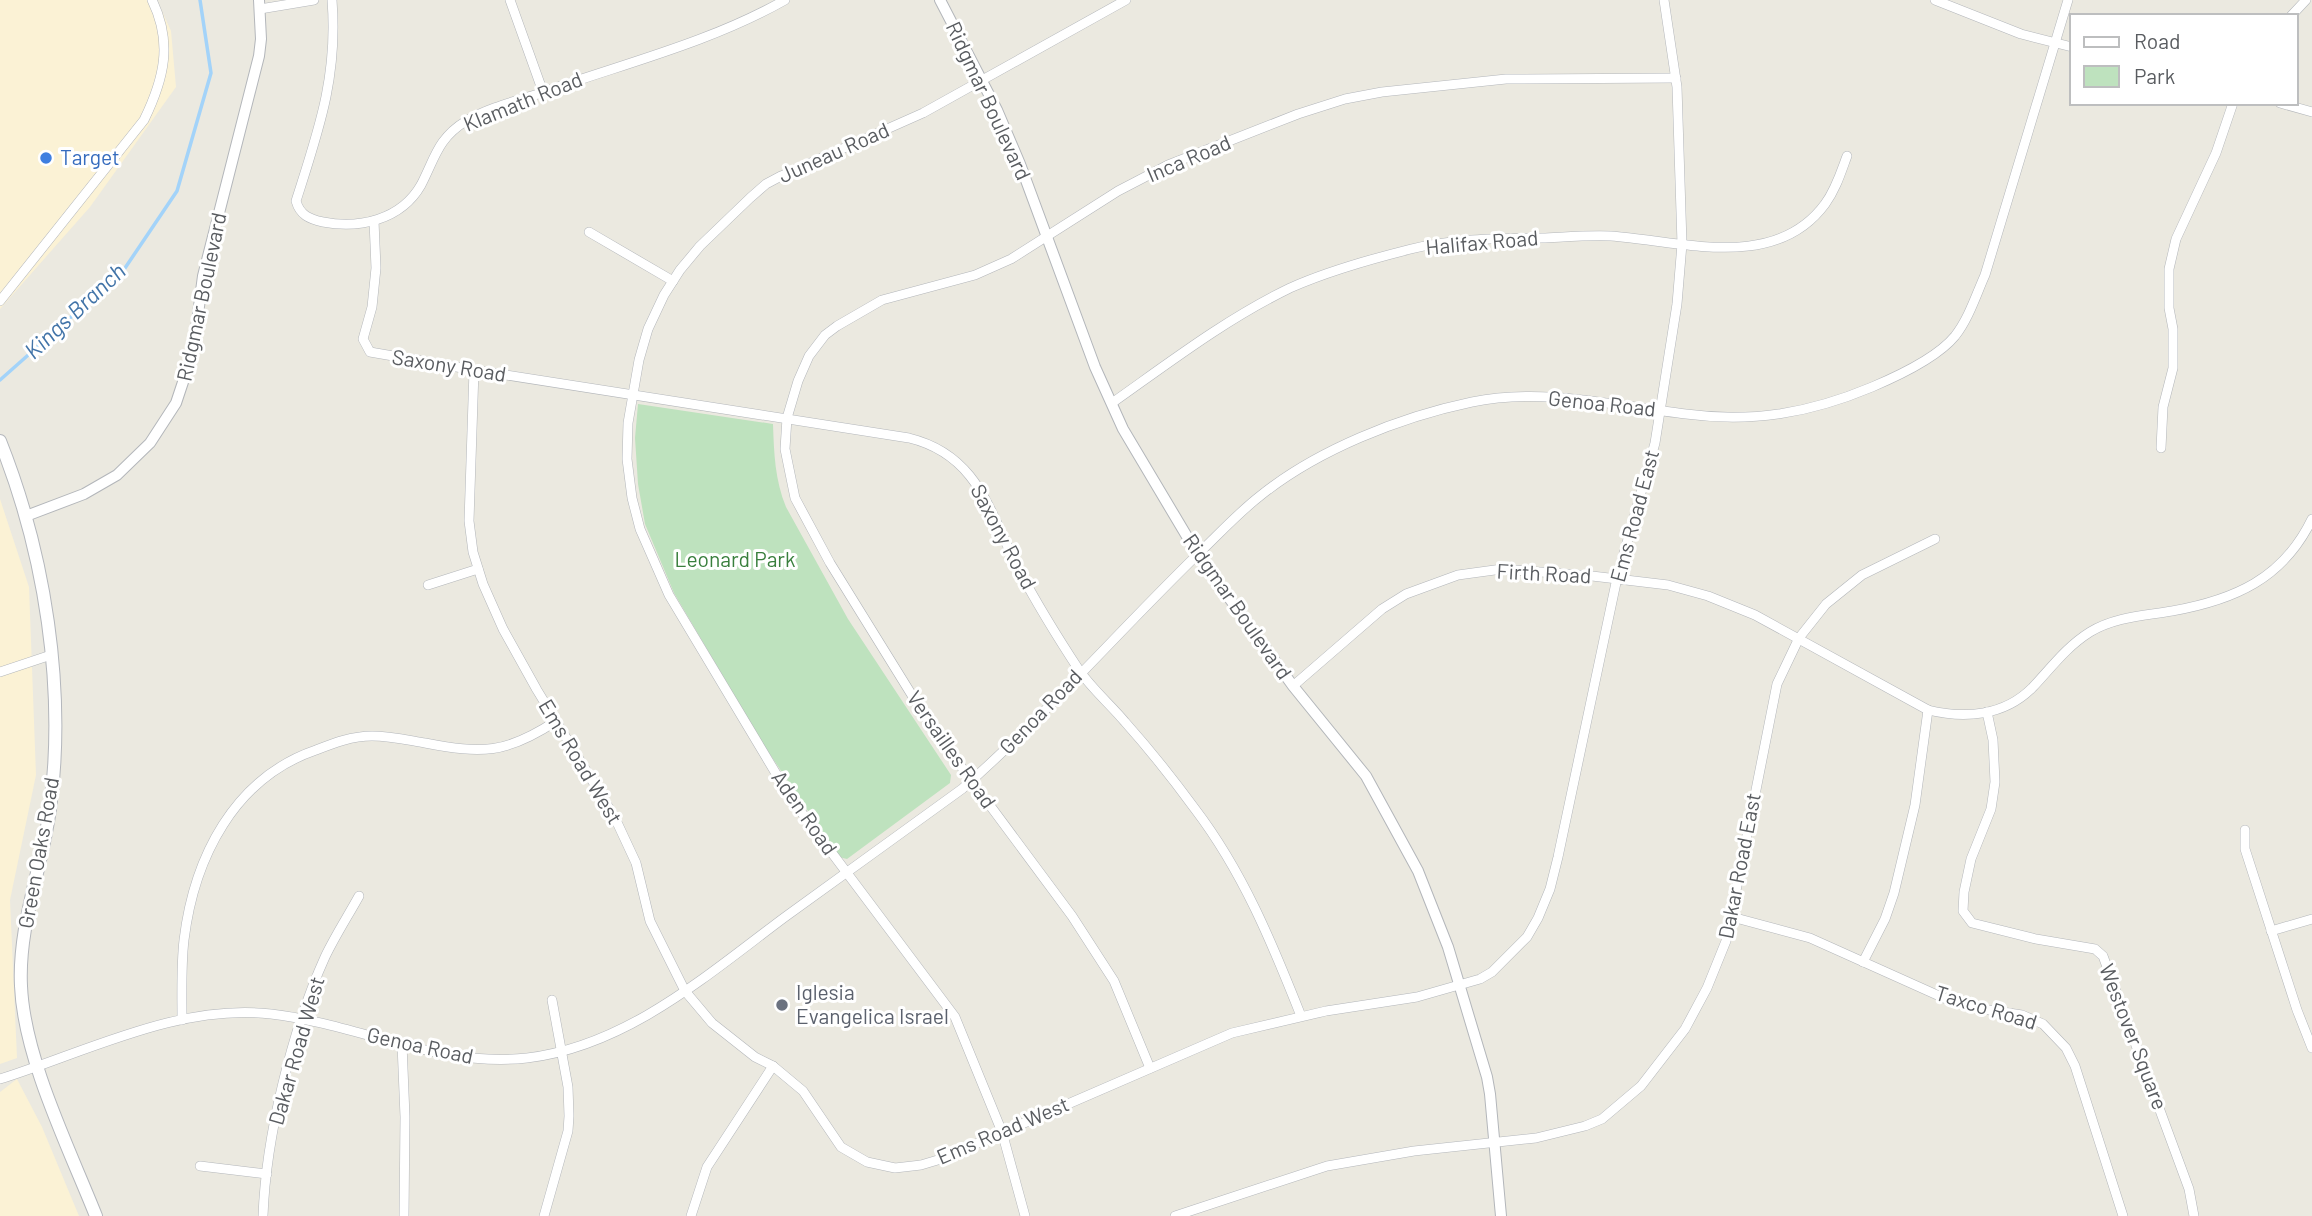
<svg xmlns="http://www.w3.org/2000/svg" width="2312" height="1216" font-family="Barlow,sans-serif">
<rect width="100%" height="100%" fill="#ebe9e0"/>
<g fill="#fbf2d5">
<polygon points="0,0 157,0 171,31 176,87 90,207 0,309"/>
<polygon points="0,499 29,587 36,775 10,900 17,1058 0,1064"/>
<polygon points="17,1079 42,1127 79,1216 0,1216 0,1092"/>
</g>
<path fill="#bee2be" d="M638 404 773 424C774 454 775 480 786 507L848 619 951 775 950 783 847 859 839 857 761 741 674 593 645 524 638 484 635 438Z"/>
<g fill="none" stroke-linecap="round" stroke-linejoin="round">
<polyline stroke="#a3d3f9" stroke-width="3.5" points="0,380 123,271 177,191 211,73 200,0"/>
<g stroke="#b3b6ba" stroke-width="10">
<g id="minor">
<path d="M332 0C338 76 319 129 296 201 300 215 309 219 323 222 359 229 401 220 421 185 435 158 438 138 466 121 488 108 516 101 541 93 622 64 709 43 785 0"/>
<polyline points="510,0 543,92"/>
<polyline points="1935,0 2021,34 2072,47"/>
<polyline points="260,9 314,0"/>
<polyline points="2291,16 2306,0"/>
<polyline points="2280,103 2312,112"/>
<path d="M374 221 376 268 372 307 363 339 370 352 474 370 909 438C979 455 990 514 1019 570 1037 604 1058 638 1079 670 1092 689 1111 705 1125 722 1150 750 1173 779 1195 809 1243 872 1272 943 1301 1016"/>
<polyline points="589,232 673,281"/>
<path d="M0 301 144 120C164 79 173 43 152 0"/>
<polyline points="474,370 469,521 473,552 483,584 503,629 537,690 615,818 636,863 650,921 685,991 712,1023 755,1057 773,1066 803,1091 841,1147 867,1162 895,1168 921,1165 941,1159 1232,1033 1326,1011 1417,997 1480,979 1492,972 1527,937 1538,918 1550,889 1558,857 1617,578 1655,443 1677,304 1682,244 1677,87 1664,0"/>
<path d="M1112 403C1170 362 1226 319 1290 288 1328 271 1371 259 1411 249 1454 238 1498 239 1542 238 1565 237 1589 235 1611 236 1681 241 1775 272 1825 204 1836 189 1841 172 1847 156"/>
<polyline points="2161,448 2163,407 2173,368 2173,329 2169,308 2169,269 2176,239 2216,153 2233,103"/>
<polyline points="428,585 478,569"/>
<polyline points="0,672 51,655"/>
<path d="M1293 686 1382 609 1406 594 1458 575 1502 569 1592 576 1668 585 1708 596 1755 615 1928 710C1965 719 2004 716 2032 688 2051 668 2066 647 2090 632 2115 617 2143 616 2172 611 2234 600 2283 579 2312 519"/>
<polyline points="1987,712 1993,740 1995,782 1991,809 1971,859 1964,892 1963,911 1972,923 2036,939 2095,949 2103,956 2189,1189 2194,1216"/>
<polyline points="2245,830 2245,849 2297,1010 2312,1048"/>
<polyline points="1732,917 1810,938 1946,999 1989,1010 2022,1015 2043,1024 2066,1048 2075,1066 2123,1216"/>
<polyline points="2271,931 2312,919"/>
<polyline points="1863,962 1885,919 1894,893 1915,805 1928,710"/>
<path d="M182 1020C182 993 181 966 184 940 194 858 234 778 316 750 334 743 352 736 372 736 390 736 407 740 425 743 482 754 506 754 556 721"/>
<polyline points="402,1044 405,1117 404,1216"/>
<polyline points="1150,1068 1114,981 1072,916 931,726 830,563 795,498 785,449 787,418 798,381 809,356 825,335 837,326 882,300 975,275 1011,259 1118,191 1168,165 1298,114 1345,99 1382,92 1506,79 1676,78"/>
<path d="M0 1079C86 1052 180 1003 271 1014 357 1024 439 1068 527 1058 627 1046 707 975 785 917 844 874 903 832 962 789 1045 716 1118 632 1197 555 1218 535 1238 513 1260 496 1317 450 1400 417 1472 402 1543 387 1616 406 1686 414 1753 423 1810 413 1872 387 1898 376 1937 358 1955 336 1969 318 1976 295 1985 275L2068 0"/>
<polyline points="200,1166 267,1174"/>
<path d="M263 1216C266 1136 292 1030 325 957 335 936 348 916 359 896"/>
<polyline points="544,1216 568,1131 569,1116 568,1087 552,1000"/>
<polyline points="691,1216 707,1167 773,1066"/>
<polyline points="1025,1216 1002,1132 955,1017 790,797 669,595 640,529 632,498 627,459 628,423 639,360 648,329 664,295 680,270 700,246 750,198 766,184 781,176 923,113 1126,0"/>
<polyline points="1175,1216 1327,1166 1414,1151 1536,1138 1585,1126 1602,1119 1641,1086 1685,1029 1707,988 1726,941 1777,684 1799,638 1826,604 1862,575 1935,539"/>
</g>
</g>
<g stroke="#b3b6ba" stroke-width="12">
<g id="tertiary">
<polyline points="940,0 997,110 1020,164 1095,367 1123,429 1198,555 1293,686 1366,776 1418,871 1448,947 1487,1077 1490,1094 1501,1216"/>
<polyline points="26,516 84,494 117,475 150,443 176,403 193,352 203,276 259,56 261,39 259,0"/>
</g>
</g>
<g stroke="#b4b7bc" stroke-width="14">
<path id="secondary" d="M0 441C45 554 66 688 50 809 42 868 18 926 21 986 24 1058 69 1148 96 1216"/>
</g>
<use href="#minor" stroke="#fff" stroke-width="9"/>
<use href="#tertiary" stroke="#fff" stroke-width="10"/>
<use href="#secondary" stroke="#fff" stroke-width="12"/>
</g>
<circle fill="#3f7fe0" stroke="#fff" stroke-width="2.5" cx="46" cy="158" r="7"/>
<circle fill="#6b7280" stroke="#fff" stroke-width="2.5" cx="782" cy="1005" r="7"/>
<g text-anchor="middle" stroke-width="6" stroke-linejoin="round" paint-order="stroke">
<g font-size="21" fill="#595c60" stroke="#fff">
<text transform="translate(988 101) rotate(65)" y="7">Ridgmar Boulevard</text>
<text transform="translate(523 102) rotate(-22)" y="7">Klamath Road</text>
<text transform="translate(834 153) rotate(-24)" y="7">Juneau Road</text>
<text transform="translate(1189 159) rotate(-23)" y="7">Inca Road</text>
<text transform="translate(1482 243) rotate(-5)" y="7">Halifax Road</text>
<text transform="translate(202 297) rotate(-78)" y="7">Ridgmar Boulevard</text>
<text transform="translate(449 366) rotate(9)" y="7">Saxony Road</text>
<text transform="translate(1602 404) rotate(6)" y="7">Genoa Road</text>
<text transform="translate(1635 516) rotate(-75)" y="7">Ems Road East</text>
<text transform="translate(1003 537) rotate(62)" y="7">Saxony Road</text>
<text transform="translate(1544 574) rotate(3)" y="7">Firth Road</text>
<text transform="translate(1237 607) rotate(55)" y="7">Ridgmar Boulevard</text>
<text transform="translate(1041 712) rotate(-46)" y="7">Genoa Road</text>
<text transform="translate(951 750) rotate(55)" y="7">Versailles Road</text>
<text transform="translate(580 762) rotate(59)" y="7">Ems Road West</text>
<text transform="translate(804 813) rotate(55)" y="7">Aden Road</text>
<text transform="translate(39 853) rotate(-80)" y="7">Green Oaks Road</text>
<text transform="translate(1740 866) rotate(-79)" y="7">Dakar Road East</text>
<text transform="translate(1986 1008) rotate(17)" y="7">Taxco Road</text>
<text transform="translate(2133 1037) rotate(69)" y="7">Westover Square</text>
<text transform="translate(420 1046) rotate(12)" y="7">Genoa Road</text>
<text transform="translate(297 1051) rotate(-74)" y="7">Dakar Road West</text>
<text transform="translate(1003 1131) rotate(-23)" y="7">Ems Road West</text>
</g>
<g font-size="21" fill="#366cbe" stroke="#fff" text-anchor="start">
<text x="60" y="165">Target</text>
</g>
<g font-size="21" fill="#397f3d" stroke="#fff">
<text x="735" y="567">Leonard Park</text>
</g>
<g font-size="21" fill="#5b616d" stroke="#fff" text-anchor="start">
<text x="796" y="1000">Iglesia<tspan x="796" dy="24">Evangelica Israel</tspan></text>
</g>
<g font-size="23" font-style="italic" fill="#4274a8" stroke="#fff">
<text transform="translate(75 311) rotate(-43)" y="8">Kings Branch</text>
</g>
</g>
<rect x="2070" y="14" width="228" height="91" fill="#ffffff" stroke="#bdbebf" stroke-width="2"/>
<rect x="2084" y="37" width="35" height="10" fill="#ffffff" stroke="#bdbebf" stroke-width="2"/>
<text x="2134" y="49" font-size="21" fill="#595c60">Road</text>
<rect x="2084" y="66" width="35" height="21" fill="#bee2be" stroke="#bdbebf" stroke-width="2"/>
<text x="2134" y="84" font-size="21" fill="#595c60">Park</text>
</svg>
